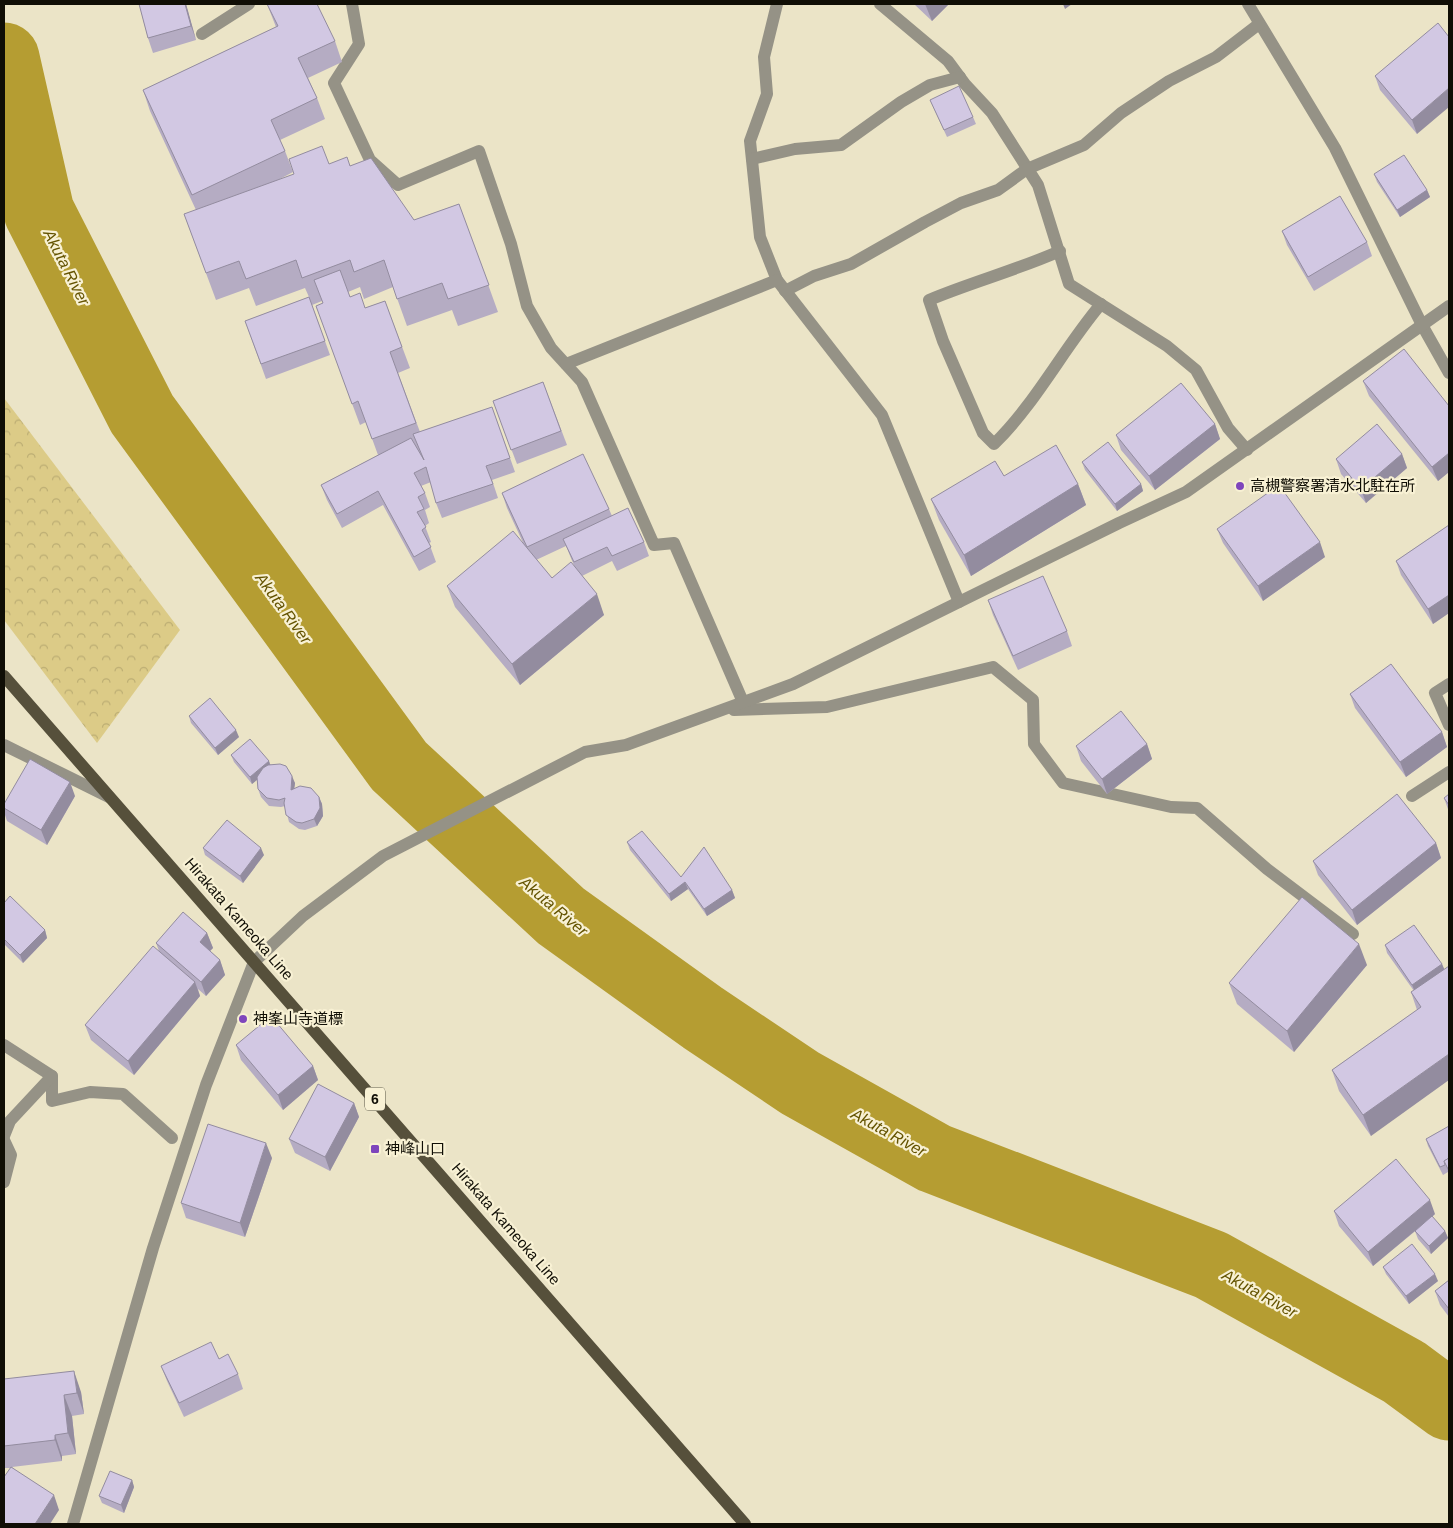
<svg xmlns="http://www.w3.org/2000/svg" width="1453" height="1528" font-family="Helvetica,'Noto Sans JP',sans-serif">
<defs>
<pattern id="park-crowns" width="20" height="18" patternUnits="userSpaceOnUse" patternTransform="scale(1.25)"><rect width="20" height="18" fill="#dccb87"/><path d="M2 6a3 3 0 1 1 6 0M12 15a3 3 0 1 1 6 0" fill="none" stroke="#bcad73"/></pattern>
</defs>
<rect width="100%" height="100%" fill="#ebe4c7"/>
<polygon fill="url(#park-crowns)" points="4,398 180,630 97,743 4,620"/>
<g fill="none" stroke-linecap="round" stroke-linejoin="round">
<polyline stroke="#b59d32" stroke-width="71" points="4,58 39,212 142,414 399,766 561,916 703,1018 800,1083 934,1158 1211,1265 1404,1372 1449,1405"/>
<g stroke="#959286" stroke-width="12">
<polyline points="352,4 359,44 334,83 370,160 398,185 479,151 511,244 527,306 551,348 582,382 654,545 674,543 743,702"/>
<polyline points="777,4 764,57 767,94 750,141 760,237 777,280 882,415 959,602"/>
<polyline points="880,4 948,61 965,84 992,113 1038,185 1069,284 1167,346 1196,370 1228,428 1247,450"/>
<polyline points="1248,4 1335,148 1422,325 1449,373"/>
<polyline points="202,34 249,4"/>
<polyline points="752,159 795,149 841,145 901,102 930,85 960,77"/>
<path d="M1060 251C1017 270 972 282 929 300L943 341 983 433 994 444C1036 403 1063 349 1101 304"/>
<polyline points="785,291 814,276 851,264 925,222 961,203 998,190 1027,169 1084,145 1121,113 1169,81 1216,57 1259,24"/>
<polyline points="566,364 777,280"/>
<polyline points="1449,684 1435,693 1449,725"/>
<polyline points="734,710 827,707 993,667 1033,700 1034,744 1063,783 1171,807 1197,808 1267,869 1353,934"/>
<polyline points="4,745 109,797"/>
<polyline points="1412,796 1449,772"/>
<polyline points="4,1045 52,1076 52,1101 90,1092 123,1094 172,1138"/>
<polyline points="4,1136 10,1121 52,1076"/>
<polyline points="4,1140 11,1155 4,1182"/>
<polyline points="73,1524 153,1248 206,1085 254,962 303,916 383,856 585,752 626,745 793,684 1119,523 1186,492 1449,306"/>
</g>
<polyline stroke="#56503b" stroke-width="12" points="4,676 745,1524"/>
</g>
<g fill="#b5acc3" fill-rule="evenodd">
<polygon points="139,4 186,4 196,40 153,53 148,38"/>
<polygon points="267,4 335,41 342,62 308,78 317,98 325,119 280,140 285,151 293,172 278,180 329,164 351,166 414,220 459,204 498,312 458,326 452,310 407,326 393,287 364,299 360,287 348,292 350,297 365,308 385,301 410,368 398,373 420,432 492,407 515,472 492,480 498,498 442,518 436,503 431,482 421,486 425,493 430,507 425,510 429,523 425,526 431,542 429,543 436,562 419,571 383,505 342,528 327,500 321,485 378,455 366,422 360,425 316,306 323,303 322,301 312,305 330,355 266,379 245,321 309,297 305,288 256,306 249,288 216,300 184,214 196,210 150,111 143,90 276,27"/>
<polygon points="914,4 949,4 932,21"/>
<polygon points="1449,37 1417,134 1380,90 1375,76"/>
<polygon points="930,100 973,117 976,124 947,137"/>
<polygon points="1374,174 1427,190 1430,197 1400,217 1377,182"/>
<polygon points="1282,231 1367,242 1372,256 1314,291 1287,245"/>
<polygon points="1363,381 1449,406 1449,472 1438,481 1369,396"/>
<polygon points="543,382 567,445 517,464 493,401"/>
<polygon points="1215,424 1220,439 1155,490 1121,450 1116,435"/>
<polygon points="1402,454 1407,468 1366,503 1341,474 1336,459"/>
<polygon points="1082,462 1141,484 1143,491 1117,511 1085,470"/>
<polygon points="1004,476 1078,484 1086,505 971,576 939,520 931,499"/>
<path d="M502 493 609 509 612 516 644 542 649 556 617 571 612 561 582 576 604 615 520 685 455 607 447 586 525 547 507 508ZM566 546 575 568 552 578 536 560Z"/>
<polygon points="1449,525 1449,613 1433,624 1401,575 1396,561"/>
<polygon points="1217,529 1325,557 1263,601 1223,543"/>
<polygon points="988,600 1067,631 1072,646 1018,670 993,615"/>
<polygon points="1350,694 1442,732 1447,747 1406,777 1355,708"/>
<polygon points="189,716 239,737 218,755 191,723"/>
<polygon points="1147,744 1152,759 1107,794 1081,761 1076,746"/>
<polygon points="231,755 269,761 270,764 295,783 294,789 319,797 322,804 323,816 317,826 305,830 299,829 289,822 285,806 281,807 269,806 261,797 258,789 257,780 252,784 234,762"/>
<polygon points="1449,794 1449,812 1444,798"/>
<polygon points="75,796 47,845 7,821 4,812 4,804"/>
<polygon points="627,842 681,877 732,890 735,898 707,916 688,889 671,901 630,850"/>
<polygon points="1436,843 1441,858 1357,925 1318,875 1313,861"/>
<polygon points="203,848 264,855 243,883 205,855"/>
<polygon points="4,903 45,930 47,938 23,963 4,944"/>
<polygon points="207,933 213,948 210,951 220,960 225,975 206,996 198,989 200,996 134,1075 91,1040 85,1025 159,951 156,943"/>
<polygon points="1385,945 1442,964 1444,969 1371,1136 1339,1091 1332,1070 1417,1010 1411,992 1414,991 1387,953"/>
<polygon points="1367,965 1294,1052 1237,1004 1229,983"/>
<polygon points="236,1045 313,1066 318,1080 283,1110 241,1060"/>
<polygon points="354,1103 359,1117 330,1171 295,1153 289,1139"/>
<polygon points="1449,1126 1449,1176 1448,1172 1443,1175 1428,1146 1426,1139"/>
<polygon points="272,1158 245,1237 186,1218 181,1203"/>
<polygon points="1334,1211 1435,1214 1432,1217 1445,1231 1448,1238 1431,1254 1418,1239 1415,1231 1419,1228 1373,1266 1339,1226"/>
<polygon points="1383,1267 1438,1281 1409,1304 1386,1274"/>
<polygon points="1449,1280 1449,1317 1440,1305 1435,1291"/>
<polygon points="219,1359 238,1374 243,1389 184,1417 167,1381 161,1366"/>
<polygon points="4,1379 81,1392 84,1414 72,1416 76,1454 62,1456 62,1461 12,1467 59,1510 10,1468 4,1468"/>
<polygon points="132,1480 134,1487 124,1513 102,1503 99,1496"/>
</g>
<g fill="#938c9f">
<polygon points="185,4 186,4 196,40 191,26"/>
<polygon points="925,4 949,4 932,21"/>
<polygon points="1063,4 1072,4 1065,9"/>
<polygon points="1449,88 1449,107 1417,134 1412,120"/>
<polygon points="1427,190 1430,197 1400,217 1397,210"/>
<polygon points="1215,424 1220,439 1155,490 1149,476"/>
<polygon points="1449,453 1449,472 1438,481 1432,467"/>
<polygon points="1402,454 1407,468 1366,503 1361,489"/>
<polygon points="1078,484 1086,505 971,576 964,555"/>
<polygon points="1141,484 1143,491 1117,511 1115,504"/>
<polygon points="1320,542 1325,557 1263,601 1258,586"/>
<polygon points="597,594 604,615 520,685 512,664"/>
<polygon points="1449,595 1449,613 1433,624 1428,609"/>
<polygon points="236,730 239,737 218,755 215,748"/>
<polygon points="1442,732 1447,747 1406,777 1400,762"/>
<polygon points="1147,744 1152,759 1107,794 1102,779"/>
<polygon points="269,761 271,768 252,784 250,777"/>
<polygon points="292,776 295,783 293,798 291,790"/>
<polygon points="70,782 75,796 47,845 41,830"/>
<polygon points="319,797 322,804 323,816 317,826 314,819"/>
<polygon points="1436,843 1441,858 1357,925 1352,910"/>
<polygon points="261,848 264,855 243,883 240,876"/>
<polygon points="685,882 688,889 671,901 669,894"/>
<polygon points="732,890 735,898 707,916 704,909"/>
<polygon points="45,930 47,938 23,963 20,955"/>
<polygon points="207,933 213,948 205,956 200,942"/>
<polygon points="1359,944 1367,965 1294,1052 1287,1031"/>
<polygon points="220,960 225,975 206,996 201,982"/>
<polygon points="1442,964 1445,971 1415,992 1412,985"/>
<polygon points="195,982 200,996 134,1075 128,1061"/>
<polygon points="1449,1054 1449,1080 1371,1136 1363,1115"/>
<polygon points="313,1066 318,1080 283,1110 278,1095"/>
<polygon points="354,1103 359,1117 330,1171 325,1157"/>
<polygon points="266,1143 272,1158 245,1237 240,1223"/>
<polygon points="1430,1200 1435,1214 1373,1266 1368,1252"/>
<polygon points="1445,1231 1448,1238 1431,1254 1429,1246"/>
<polygon points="1435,1274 1438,1281 1409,1304 1406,1296"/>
<polygon points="74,1371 81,1392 84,1414 77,1393"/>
<polygon points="64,1395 72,1416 76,1454 68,1433"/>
<polygon points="55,1435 62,1456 62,1461 55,1440"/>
<polygon points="132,1480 134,1487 124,1513 121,1505"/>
<polygon points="54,1495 59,1510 50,1524 35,1524"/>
</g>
<g fill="#d2c8e3" stroke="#938c9f">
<polygon points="139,4 185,4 191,26 148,38"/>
<polygon points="267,4 317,4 335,41 298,58 317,98 271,120 285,151 192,195 143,90 278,26"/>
<polygon points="1438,23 1449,37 1449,88 1412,120 1375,76"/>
<polygon points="959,86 973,117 944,130 930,100"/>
<polygon points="322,146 329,164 347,157 350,166 371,158 414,220 459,204 489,285 448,299 442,283 397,299 384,260 354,272 350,260 302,278 296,260 246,279 239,261 206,273 184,214 294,174 289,159"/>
<polygon points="1404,155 1427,190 1397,210 1374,174"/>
<polygon points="1340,196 1367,242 1308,277 1282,231"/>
<polygon points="340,270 350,297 360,293 365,308 385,301 402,347 390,352 416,423 372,439 358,401 352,404 316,306 323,303 314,280"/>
<polygon points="309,297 325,341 261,364 245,321"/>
<polygon points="1404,349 1449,406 1449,453 1432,467 1363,381"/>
<polygon points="543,382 561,431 511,450 493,401"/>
<polygon points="1181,383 1215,424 1149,476 1116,435"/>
<polygon points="492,407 510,458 486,466 493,484 436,503 426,467 414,473 425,493 418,497 424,509 417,512 426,527 422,530 431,547 414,557 378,491 337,514 321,485 411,438 424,460 413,434"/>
<polygon points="1377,424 1402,454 1361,489 1336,459"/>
<polygon points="1108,442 1141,484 1115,504 1082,462"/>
<polygon points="1056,445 1078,484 964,555 931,499 995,461 1004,476"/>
<polygon points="583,454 609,509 527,547 502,493"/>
<polygon points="1279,485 1320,542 1258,586 1217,529"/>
<polygon points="628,508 644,542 612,556 607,547 574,562 563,539"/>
<polygon points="1449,525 1449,595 1428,609 1396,561"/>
<polygon points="513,531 552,578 571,562 597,594 512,664 447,586"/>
<polygon points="1043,576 1067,631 1013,656 988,600"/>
<polygon points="1391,664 1442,732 1400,762 1350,694"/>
<polygon points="210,698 236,730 215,748 189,716"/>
<polygon points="1121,711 1147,744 1102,779 1076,746"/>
<polygon points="250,739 269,761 250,777 231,755"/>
<polygon points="30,759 70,782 41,830 4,808 4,804"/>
<polygon points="280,764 286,766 292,776 291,790 300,786 311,788 319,797 320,808 314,819 302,823 296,822 286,815 284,803 285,798 279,800 267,798 258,789 257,777 263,768 268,765"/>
<polygon points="1397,794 1436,843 1352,910 1313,861"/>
<polygon points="1449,794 1449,805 1444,798"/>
<polygon points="227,820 261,848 240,876 203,848"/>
<polygon points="642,831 681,877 704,847 732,890 704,909 685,882 669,894 627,842"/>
<polygon points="10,896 45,930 20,955 4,939 4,903"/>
<polygon points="1302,897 1359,944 1287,1031 1229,983"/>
<polygon points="183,912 207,933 200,942 220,960 201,982 156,943"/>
<polygon points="1414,925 1442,964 1412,985 1385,945"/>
<polygon points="153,946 195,982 128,1061 85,1025"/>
<polygon points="1449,966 1449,1054 1363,1115 1332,1070 1421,1007 1411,992"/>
<polygon points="271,1016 313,1066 278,1095 236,1045"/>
<polygon points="318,1084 354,1103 325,1157 289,1139"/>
<polygon points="208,1124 266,1143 240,1223 181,1203"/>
<polygon points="1449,1126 1449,1158 1444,1161 1445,1165 1440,1167 1426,1139"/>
<polygon points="1449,1158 1449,1171 1444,1161"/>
<polygon points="1396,1159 1430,1200 1368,1252 1334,1211"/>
<polygon points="1432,1216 1445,1231 1429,1246 1415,1231"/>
<polygon points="1412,1244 1435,1274 1406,1296 1383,1267"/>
<polygon points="1449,1280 1449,1309 1435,1291"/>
<polygon points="211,1342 219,1359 228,1354 238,1374 179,1403 161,1366"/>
<polygon points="74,1371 77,1393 64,1395 68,1433 55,1435 55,1440 4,1446 4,1379"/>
<polygon points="11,1467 54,1495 35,1524 4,1524 4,1477"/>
<polygon points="110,1471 132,1480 121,1505 99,1496"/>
</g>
<g fill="#7e45bc" stroke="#f8f1d4" stroke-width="2">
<circle cx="1240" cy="486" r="5"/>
<circle cx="243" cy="1019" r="5"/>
<rect x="370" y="1144" width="10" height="10" rx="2.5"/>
</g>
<g text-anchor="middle" stroke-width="4.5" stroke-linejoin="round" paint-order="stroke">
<rect fill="#f8f1d4" stroke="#565243" stroke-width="1" x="365" y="1087.5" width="20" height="23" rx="4"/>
<g font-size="14" font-weight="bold" fill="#100e05">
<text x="375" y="1104">6</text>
</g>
<g font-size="15" fill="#100e05" stroke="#f8f1d4" text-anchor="start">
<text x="1250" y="491">高槻警察署清水北駐在所</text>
<text x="253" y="1024">神峯山寺道標</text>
<text x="385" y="1154">神峰山口</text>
</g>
<g font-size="15" fill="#100e05" stroke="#f8f1d4">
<text transform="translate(239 919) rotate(49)" y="5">Hirakata Kameoka Line</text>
<text transform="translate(506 1224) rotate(49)" y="5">Hirakata Kameoka Line</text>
</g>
<g font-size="16" font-style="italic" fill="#645300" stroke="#f8f1d4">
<text transform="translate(67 267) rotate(63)" y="6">Akuta River</text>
<text transform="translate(284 608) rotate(54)" y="6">Akuta River</text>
<text transform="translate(554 906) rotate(40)" y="6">Akuta River</text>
<text transform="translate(889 1132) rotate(29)" y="6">Akuta River</text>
<text transform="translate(1260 1293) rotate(29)" y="6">Akuta River</text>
</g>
</g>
<rect width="1453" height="1528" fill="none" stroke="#100e05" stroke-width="10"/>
</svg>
